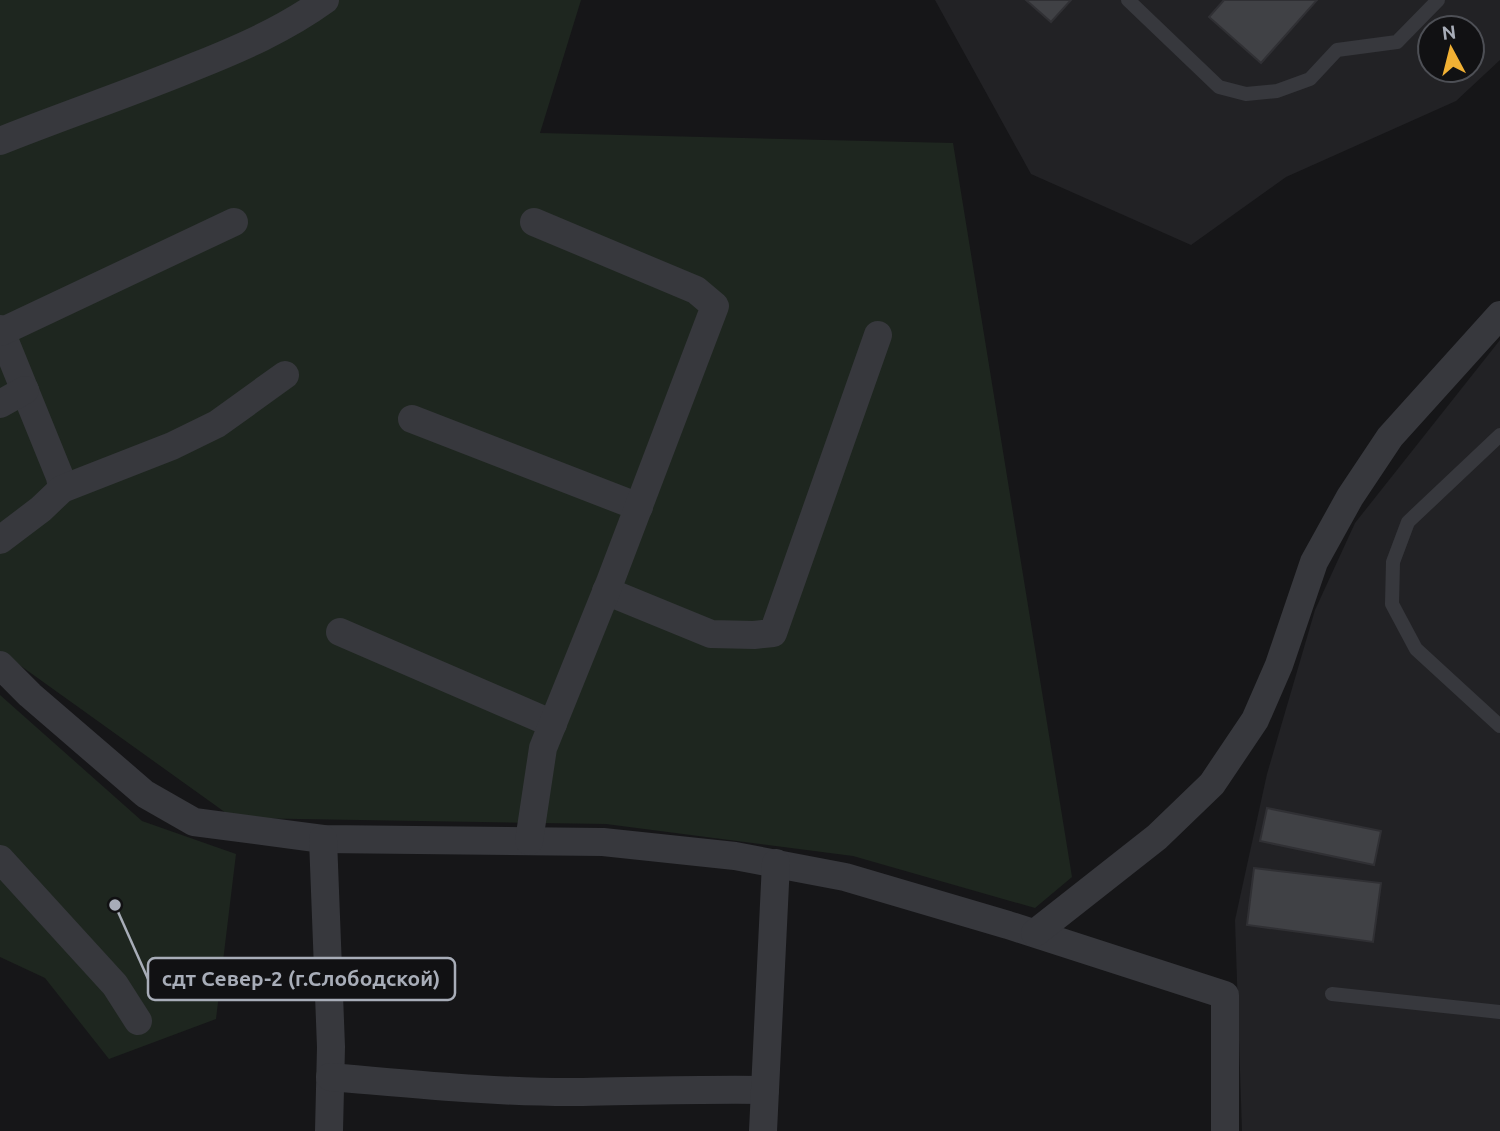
<svg xmlns="http://www.w3.org/2000/svg" width="1500" height="1131" font-family="Ubuntu,sans-serif">
<rect width="100%" height="100%" fill="#161618"/>
<g fill="#222225" fill-rule="evenodd">
<path d="M935 0H1500V60L1456 101 1286 177 1191 245 1031 174ZM1430 28H1472V70H1430Z"/>
<polygon points="1500,340 1500,1131 1242,1131 1235,920 1267,774 1315,610 1355,523"/>
</g>
<g fill="#1e261f">
<polygon points="0,0 581,0 540,133 953,143 1072,877 1035,908 853,856 606,824 233,818 0,651"/>
<polygon points="0,695 142,821 236,854 216,1019 109,1059 45,978 0,957"/>
</g>
<g fill="#404145" stroke="#303034" stroke-width="2">
<polygon points="1026,0 1071,0 1051,22"/>
<polygon points="1224,0 1317,0 1261,63 1209,17"/>
<polygon points="1267,808 1381,831 1374,865 1260,841"/>
<polygon points="1254,868 1381,883 1373,942 1247,925"/>
</g>
<g fill="none" stroke-linecap="round" stroke-linejoin="round">
<g stroke="#37383d" stroke-width="14">
<polyline points="1128,0 1219,87 1246,94 1277,91 1310,79 1337,50 1397,42 1438,0"/>
<polyline points="1500,435 1408,522 1393,562 1392,604 1416,649 1500,726"/>
<polyline points="1332,994 1500,1012"/>
</g>
<g stroke="#37383d" stroke-width="28">
<path d="M0 141C65 115 131 93 196 66 241 48 285 29 325 0"/>
<polyline points="0,329 60,477 62,489"/>
<polyline points="1,332 234,222"/>
<polyline points="0,404 25,390"/>
<polyline points="412,419 639,507"/>
<polyline points="0,540 41,509 62,489 172,446 217,424 285,375"/>
<polyline points="606,591 711,634 754,635 773,633 878,335"/>
<polyline points="340,632 553,724"/>
<polyline points="0,665 30,695 145,794 194,822 323,839 603,842 735,856 845,877 1008,925 1225,995 1225,1131"/>
<polyline points="323,839 331,1047 329,1131"/>
<polyline points="529,841 543,748 610,582 715,306 696,290 534,222"/>
<polyline points="0,859 115,985 138,1021"/>
<polyline points="1035,933 1157,837 1212,784 1255,720 1279,665 1314,562 1350,497 1390,437 1500,315"/>
<path d="M330 1077C414 1084 498 1093 583 1092 644 1091 704 1089 765 1090"/>
<polyline points="763,1131 776,863"/>
</g>
</g>
<path fill="none" stroke="#a8adb8" stroke-width="2.5" d="M115 905L148 979"/>
<circle fill="#a8adb8" stroke="#111113" stroke-width="2.5" cx="115" cy="905" r="7"/>
<rect fill="#111113" stroke="#a8adb8" stroke-width="2.5" x="148" y="958" width="307" height="42" rx="7"/>
<g font-size="21" text-anchor="middle" font-weight="bold" fill="#a8adb8">
<text x="301" y="986">сдт Север-2 (г.Слободской)</text>
</g>
<g transform="translate(1451 49) rotate(353)"><circle r="33" fill="#111113" stroke="#4d4f55" stroke-width="2"/>
<path d="M0-5L12 26L0 18L-12 26Z" fill="#f2b134"/>
<text y="-10" font-size="19" font-weight="bold" text-anchor="middle" fill="#a8adb8">N</text>
</g>
</svg>
